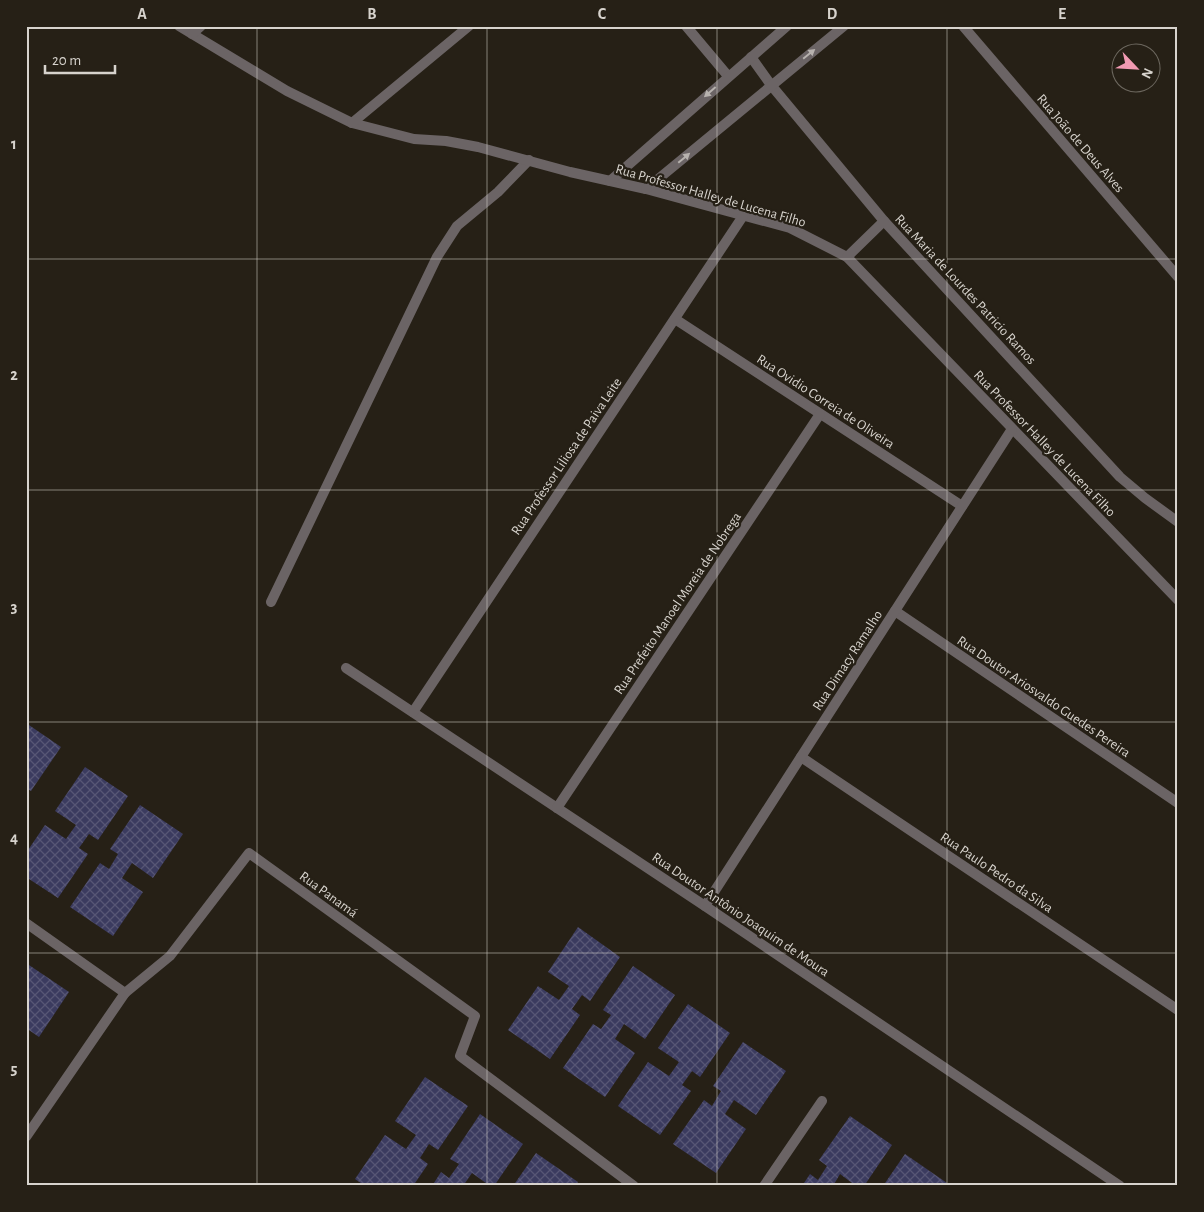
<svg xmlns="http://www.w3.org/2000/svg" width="1204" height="1212" font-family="'Alegreya Sans',sans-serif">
<defs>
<pattern id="building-cross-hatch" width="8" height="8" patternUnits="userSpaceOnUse" patternTransform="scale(1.25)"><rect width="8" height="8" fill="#3b3b5f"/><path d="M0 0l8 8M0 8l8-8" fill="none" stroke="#575675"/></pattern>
</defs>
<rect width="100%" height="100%" fill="#262016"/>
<g fill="url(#building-cross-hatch)">
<polygon points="26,723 61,747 31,791 26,788"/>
<polygon points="85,767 128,796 98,840 89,834 79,848 88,854 58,898 26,877 26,853 45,825 66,839 76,825 55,811"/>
<polygon points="140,805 183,834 153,878 132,863 122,878 143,892 113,936 70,907 100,863 109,869 118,854 110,849"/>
<polygon points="578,927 620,957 590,1001 582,995 572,1009 580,1015 550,1059 508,1030 538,986 559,1000 569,986 548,972"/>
<polygon points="26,963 69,992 39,1037 26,1028"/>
<polygon points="633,966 675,995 645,1039 624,1024 615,1039 635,1053 605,1097 563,1068 593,1024 601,1029 611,1015 603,1010"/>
<polygon points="688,1004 730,1033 700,1077 692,1071 682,1085 691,1091 660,1135 618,1106 648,1062 669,1076 679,1062 658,1048"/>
<polygon points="743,1042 786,1071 756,1115 734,1100 725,1114 746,1129 716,1173 673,1144 704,1100 712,1106 721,1091 713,1086"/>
<polygon points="425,1077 468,1106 438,1150 429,1144 420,1158 428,1164 413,1186 365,1186 355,1179 385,1135 406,1149 416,1135 395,1121"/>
<polygon points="480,1114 523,1144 494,1186 490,1186 472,1173 463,1186 432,1186 441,1172 449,1178 459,1164 450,1159"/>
<polygon points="850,1116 892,1145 864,1186 856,1186 840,1174 833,1186 802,1186 810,1174 818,1180 827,1166 819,1160"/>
<polygon points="536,1153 578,1182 575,1186 513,1186"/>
<polygon points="905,1154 947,1183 945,1186 883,1186"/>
</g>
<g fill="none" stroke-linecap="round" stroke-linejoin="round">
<polyline stroke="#6b6465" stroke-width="10" points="271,602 437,257 457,226 498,192 529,160"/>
<g stroke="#6b6465" stroke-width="10">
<polyline points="179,26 287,91 352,123 414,139 446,141 478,147 570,172 646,189 790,228 847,257 1178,600"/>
<polyline points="686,26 728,76"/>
<polyline points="963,26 1178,277"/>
<polyline points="192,34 201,26"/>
<polyline points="751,57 771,85 884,221 1120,477 1145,498 1178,522"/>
<polyline points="352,123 469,26"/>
<polyline points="610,181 787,26"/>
<polyline points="646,189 844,26"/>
<polyline points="847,257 884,221"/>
<polyline points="675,319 962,506"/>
<polyline points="895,611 1178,803"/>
<polyline points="346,668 705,906 1120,1186"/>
<polyline points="413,712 743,216"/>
<polyline points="801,757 1178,1010"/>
<polyline points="557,808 820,414"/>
<polyline points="705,906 1012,429"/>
<polyline points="26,923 125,993"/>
<polyline points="26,1137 125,993 170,956 249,853 475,1016 460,1056 634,1186"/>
<polyline points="764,1186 822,1101"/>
</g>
</g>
<defs><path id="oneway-solid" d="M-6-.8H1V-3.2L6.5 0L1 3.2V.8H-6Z" transform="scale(1.25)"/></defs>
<g fill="#b7b2ae">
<use href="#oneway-solid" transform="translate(809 54) rotate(-39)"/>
<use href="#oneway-solid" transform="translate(710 92) rotate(139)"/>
<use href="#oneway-solid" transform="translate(684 158) rotate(-40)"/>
</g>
<path fill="none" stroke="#d7d3cd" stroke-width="1" stroke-opacity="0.55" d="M257 26V1186M487 26V1186M717 26V1186M947 26V1186M26 259H1178M26 490H1178M26 722H1178M26 953H1178"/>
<g text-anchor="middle" stroke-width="4.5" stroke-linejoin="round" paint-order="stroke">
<g font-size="14" fill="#d7d3cd" stroke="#262016">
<text transform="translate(1081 143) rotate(49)" y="5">Rua João de Deus Alves</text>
<text transform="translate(711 195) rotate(16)" y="5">Rua Professor Halley de Lucena Filho</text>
<text transform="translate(966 289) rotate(47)" y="5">Rua Maria de Lourdes Patricio Ramos</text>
<text transform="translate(826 401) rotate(33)" y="5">Rua Ovidio Correia de Oliveira</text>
<text transform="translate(1045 443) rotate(46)" y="5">Rua Professor Halley de Lucena Filho</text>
<text transform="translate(566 456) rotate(-56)" y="5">Rua Professor Liliosa de Paiva Leite</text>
<text transform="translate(677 603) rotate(-56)" y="5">Rua Prefeito Manoel Moreia de Nobrega</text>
<text transform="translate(847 660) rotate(-57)" y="5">Rua Dimacy Ramalho</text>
<text transform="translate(1044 696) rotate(34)" y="5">Rua Doutor Ariosvaldo Guedes Pereira</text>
<text transform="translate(997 872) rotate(34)" y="5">Rua Paulo Pedro da Silva</text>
<text transform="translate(329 894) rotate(36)" y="5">Rua Panamá</text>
<text transform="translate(741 914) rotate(34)" y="5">Rua Doutor Antônio Joaquim de Moura</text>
</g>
</g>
<rect width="1204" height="1212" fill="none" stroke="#262016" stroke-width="55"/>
<g transform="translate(1136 68) rotate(115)"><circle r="24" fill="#262016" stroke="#6d685f"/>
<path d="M0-4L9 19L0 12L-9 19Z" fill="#f19ab2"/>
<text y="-8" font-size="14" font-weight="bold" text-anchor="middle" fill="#d7d3cd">N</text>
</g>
<path d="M45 65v8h70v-8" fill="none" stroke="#d7d3cd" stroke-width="2.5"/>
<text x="52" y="65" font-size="15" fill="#d7d3cd" stroke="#262016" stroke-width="4" paint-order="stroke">20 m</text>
<rect x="28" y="28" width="1148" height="1156" fill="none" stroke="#d7d3cd" stroke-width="2"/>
<g font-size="16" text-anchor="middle" font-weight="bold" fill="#d7d3cd">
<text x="142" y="19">A</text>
<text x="372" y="19">B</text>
<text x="602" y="19">C</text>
<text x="832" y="19">D</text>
<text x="1062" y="19">E</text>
<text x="14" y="149">1</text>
<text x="14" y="380">2</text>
<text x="14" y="612">3</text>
<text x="14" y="843">4</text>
<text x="14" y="1074">5</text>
</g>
</svg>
